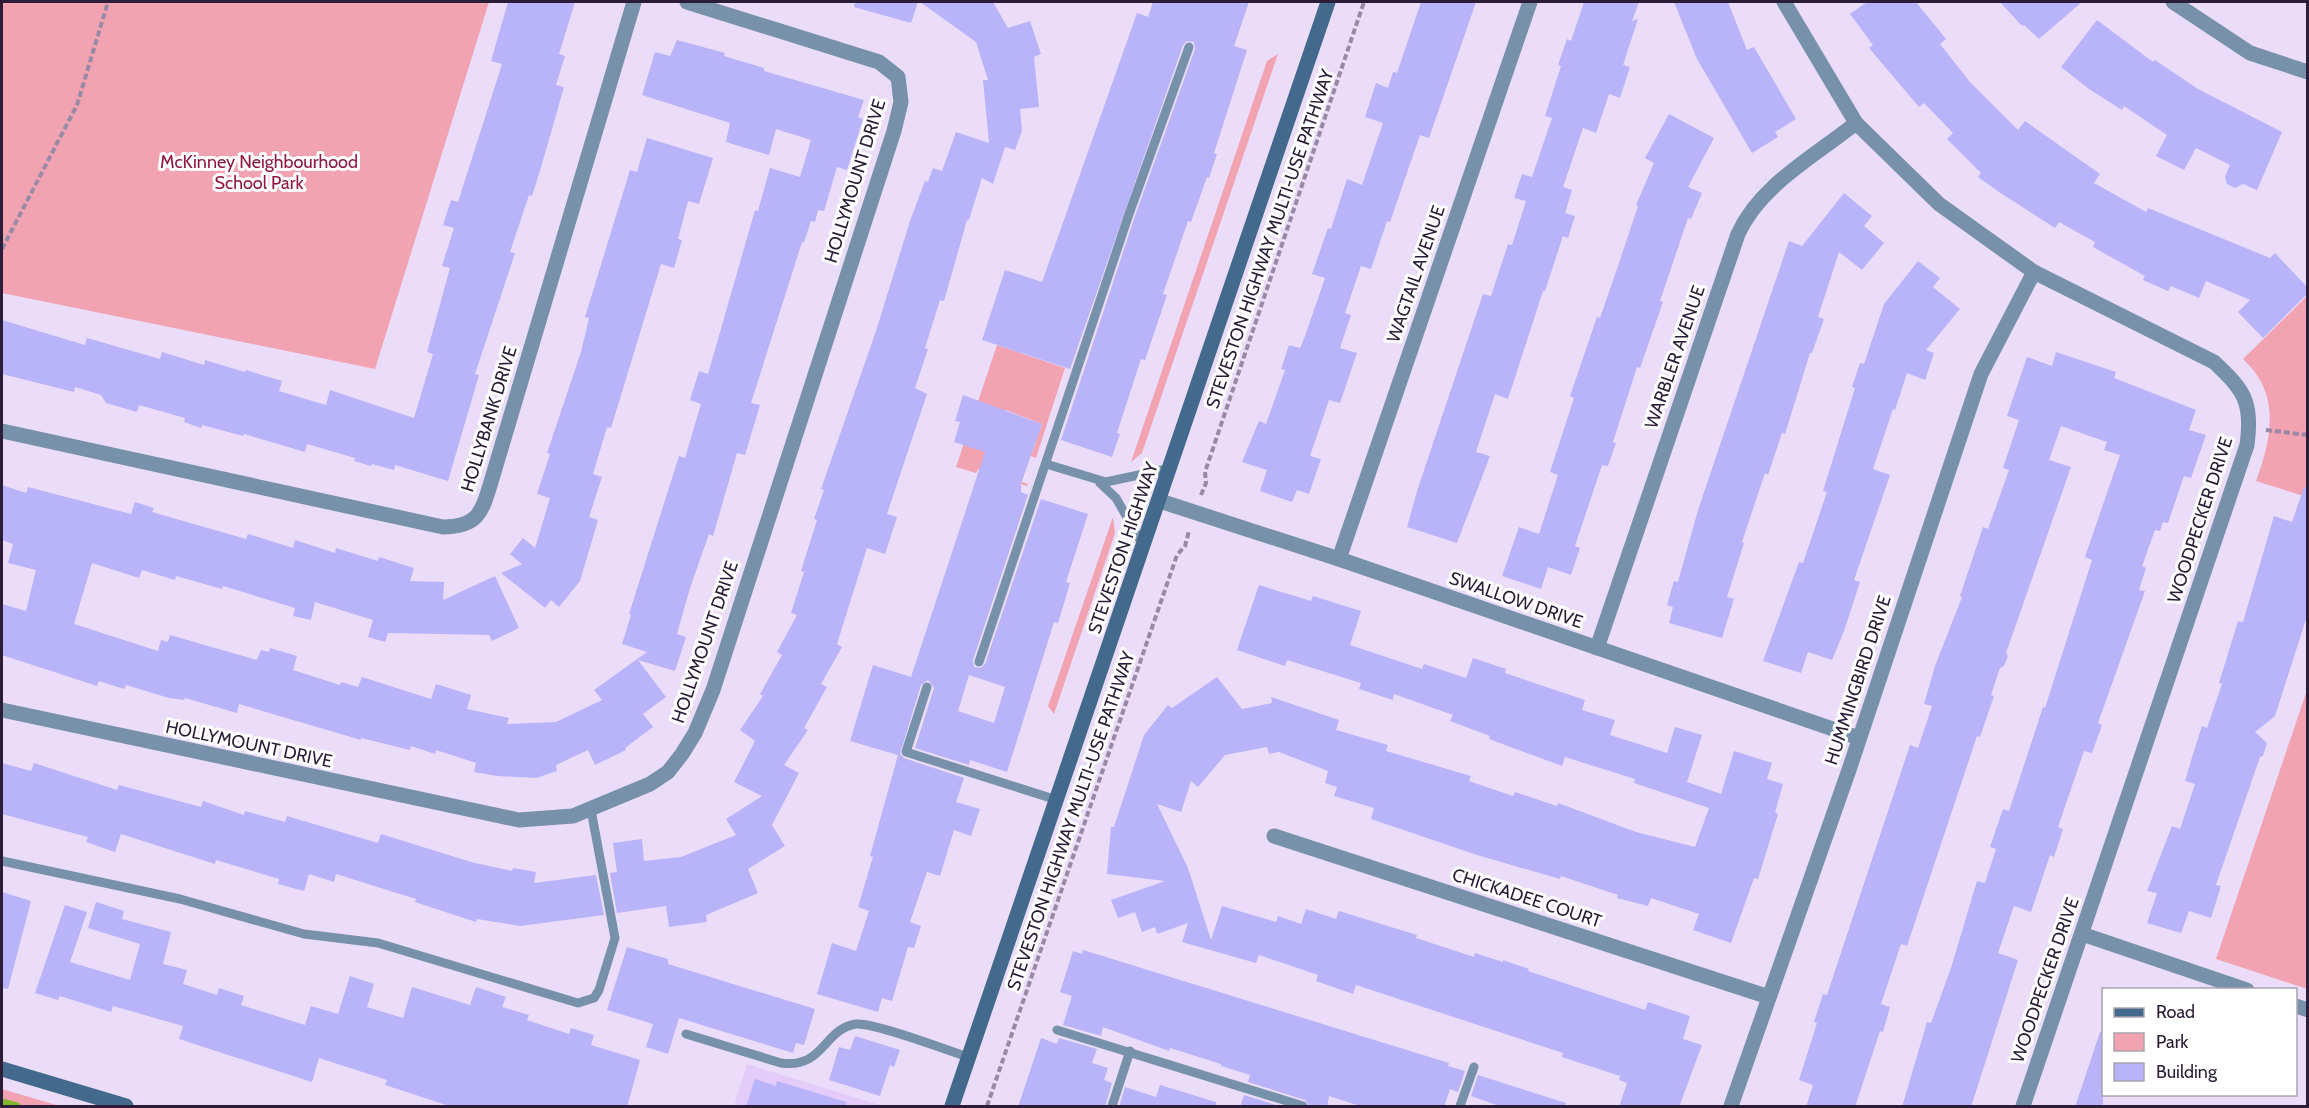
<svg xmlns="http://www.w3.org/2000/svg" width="2309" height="1108" viewBox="0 0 2309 1108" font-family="Cabin,sans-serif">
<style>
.built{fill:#e3cbfa}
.green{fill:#f1a3b1}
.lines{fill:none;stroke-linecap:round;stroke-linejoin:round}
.stream{stroke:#83b430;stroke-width:7}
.building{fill:#b9b3f9;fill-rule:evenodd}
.path{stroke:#988aa6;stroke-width:4;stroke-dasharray:6 3;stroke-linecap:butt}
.lane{stroke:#7791aa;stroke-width:9}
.street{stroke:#7791aa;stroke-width:15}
.secondary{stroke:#43698d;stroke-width:15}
.labels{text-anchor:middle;stroke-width:6;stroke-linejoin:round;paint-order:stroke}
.park-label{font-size:18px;fill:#921840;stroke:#fff}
.street-label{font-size:18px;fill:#2b1c37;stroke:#fff}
</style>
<rect width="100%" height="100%" fill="#ebddfa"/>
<polygon class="built" points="747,1064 883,1106 734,1106"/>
<g class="green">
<polygon points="2,2 489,2 375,369 2,293"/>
<polygon points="1278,54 1142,453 1131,462 1267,61"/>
<path d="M2307,296V497L2256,481C2272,438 2281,394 2243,359Z"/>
<polygon points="997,345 1065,368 1036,458 1016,451 1018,448 1032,453 1042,424 1006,410 999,431 1004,475 1028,484 1027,486 978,469 976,473 956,467"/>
<polygon points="1113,517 1115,533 1054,714 1048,706"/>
<polygon points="2307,690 2308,989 2307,989 2216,959"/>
<polygon points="2,1089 60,1106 2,1106"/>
</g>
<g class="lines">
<polyline class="stream" points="2,1102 17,1106"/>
</g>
<g class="building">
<polygon points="508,2 575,2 559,54 565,56 556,85 564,87 542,164 532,196 529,195 510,252 515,253 475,374 479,375 448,481 395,465 394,470 372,464 371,466 354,461 355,458 307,444 305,452 244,434 243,436 202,425 201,428 184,422 185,418 139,405 137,412 106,403 101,395 75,387 74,392 2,374 2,320 85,345 87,338 160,359 162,352 204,365 205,360 245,372 246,370 282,381 279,391 326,405 330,390 414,418 433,354 427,352 450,268 442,266 454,228 443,225 451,200 458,202 502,64 491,61"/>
<polygon points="855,2 918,2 911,23 854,7"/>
<polygon points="920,2 993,2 1008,28 1030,21 1041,54 1034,57 1039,107 1020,109 1022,131 1015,150 1005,147 993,184 982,178 969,220 967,220 944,301 940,300 925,348 928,349 915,388 927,394 887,514 897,517 885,554 867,548 837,644 842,647 821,684 827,687 804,728 808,730 784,765 799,773 772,825 785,846 748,869 758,893 706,915 707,922 669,927 666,906 617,913 610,873 617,872 613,843 642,839 644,861 681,857 736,835 726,819 762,796 734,782 755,741 740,730 763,696 760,694 782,655 777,652 797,615 791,613 804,572 801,571 817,520 814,519 824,490 821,489 876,331 910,221 925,181 928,182 933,168 942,171 956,132 989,143 983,80 988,80 976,42"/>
<polygon points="1153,2 1249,2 1234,46 1247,50 1214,153 1217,154 1209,178 1207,177 1191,222 1188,221 1163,294 1167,295 1145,360 1141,359 1117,433 1120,434 1112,457 1061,440 1135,216 1195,49 1194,42 1187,41 1183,45 1070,369 982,340 1005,270 1042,282 1137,13 1148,17"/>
<polygon points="1421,2 1476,2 1429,138 1420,135 1390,222 1387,221 1371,269 1361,266 1345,313 1351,315 1340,348 1357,353 1340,403 1329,400 1310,456 1321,459 1309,494 1297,490 1292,502 1260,491 1267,470 1242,462 1259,421 1266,424 1285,370 1281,369 1289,345 1300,348 1305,336 1325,278 1312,274 1328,228 1331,229 1347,179 1362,185 1383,123 1365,117 1376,83 1388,88 1393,72 1397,73"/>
<polygon points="1584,2 1639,2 1632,21 1638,19 1623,65 1630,67 1620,98 1609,94 1596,133 1583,128 1563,187 1572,190 1565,213 1575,216 1568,238 1563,236 1545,291 1543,291 1508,399 1495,394 1476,452 1490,456 1457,543 1407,527 1418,488 1483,294 1491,296 1508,244 1512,245 1526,201 1514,198 1522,174 1532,177 1552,118 1545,116 1561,66 1558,65 1567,39 1571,41"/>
<polygon points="1674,2 1728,2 1747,50 1754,47 1796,119 1775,132 1778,137 1752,153 1697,59"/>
<polygon points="1867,2 1916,2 1946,39 1940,44 1970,82 2018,130 2025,121 2100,174 2094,183 2146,212 2148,208 2270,258 2275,253 2307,287 2307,294 2263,338 2238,312 2250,300 2206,281 2199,298 2171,286 2168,291 2143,280 2145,276 2093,247 2095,242 2059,222 2055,228 1999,192 1978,177 1981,173 1947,139 1953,133 1924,103 1919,107 1869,48 1873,45 1850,14"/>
<polygon points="2000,2 2082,2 2039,39 2024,25 2022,26"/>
<polygon points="2097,20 2153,62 2155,60 2198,89 2282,132 2257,190 2243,184 2235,188 2227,184 2225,177 2230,165 2196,148 2184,170 2156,156 2167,135 2124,106 2122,110 2089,89 2061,67"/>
<polygon points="677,40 725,53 724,56 764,68 764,71 864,100 858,117 863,119 847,170 837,167 824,211 818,210 815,222 811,221 804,242 802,242 751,403 760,405 745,455 737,453 713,536 709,534 690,588 677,634 686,637 675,671 638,660 666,697 643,714 653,727 625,748 626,750 595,765 588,750 556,765 557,771 536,778 497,776 474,772 476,763 436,750 435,754 411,746 410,750 361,738 361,740 239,704 237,713 185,698 184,700 169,698 126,685 124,689 99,681 97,686 2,655 2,604 26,611 36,570 8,563 13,544 2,540 2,485 26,493 28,487 131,514 135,502 154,508 152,512 246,539 248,534 293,548 295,540 335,553 336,548 378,561 379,557 414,568 410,581 444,582 443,600 495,576 519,628 492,641 489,635 388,633 385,642 368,637 373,620 315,602 311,620 293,616 295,608 223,586 222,589 176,576 175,580 142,570 139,578 92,563 74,624 158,651 161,640 168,642 170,635 257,660 261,650 269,652 270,648 297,656 293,670 340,685 341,682 358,687 362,677 431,699 436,684 471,695 467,709 509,718 507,724 556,722 602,700 594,690 647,652 622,644 631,615 629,614 679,456 685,458 701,404 690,400 699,371 708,374 755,210 758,211 770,168 800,177 811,140 776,129 769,155 726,142 730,123 642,95 655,52 670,56"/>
<polygon points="1669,114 1714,138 1688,187 1702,193 1691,219 1688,218 1660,301 1663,302 1640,368 1637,367 1613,442 1616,443 1608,466 1602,465 1575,546 1580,548 1571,575 1548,567 1541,589 1502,576 1519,527 1539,534 1558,475 1550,472 1574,398 1570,396 1597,317 1600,318 1618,266 1638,206 1636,205 1654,163 1645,158"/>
<polygon points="647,138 713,158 699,204 688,201 678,239 682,240 674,268 661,264 611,428 607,427 593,474 602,477 589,517 598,520 580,581 559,607 551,600 545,608 501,573 522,564 510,554 523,538 535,548 550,498 537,494 550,454 547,453 581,352 589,318 585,317 630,170 637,172"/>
<polygon points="1844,193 1872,216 1864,226 1884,243 1862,270 1839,252 1818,317 1824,319 1812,353 1810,353 1785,434 1782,433 1768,475 1765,473 1742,542 1744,543 1727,597 1734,599 1722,638 1669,623 1673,607 1667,605 1674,581 1678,582 1698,510 1789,241 1802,246"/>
<polygon points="1918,261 1940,278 1933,287 1960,309 1926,350 1934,353 1925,380 1907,373 1895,410 1893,409 1873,469 1890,475 1854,580 1860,582 1844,631 1832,660 1808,652 1801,673 1763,661 1799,562 1803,563 1827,492 1823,491 1855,388 1852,387 1860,363 1864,364 1884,304"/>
<polygon points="2056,352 2116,372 2114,378 2196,410 2189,430 2206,435 2191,478 2184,476 2168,523 2163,522 2160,531 2155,530 2142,566 2146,568 2139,590 2145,591 2098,723 2102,725 2092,753 2084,751 2058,827 2063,829 2054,857 2050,855 2031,912 2014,906 1998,953 2018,960 1971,1107 1902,1107 1927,1022 1931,1023 1951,968 1977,881 1985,883 1996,849 1990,847 2003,809 2009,811 2043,707 2045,708 2092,560 2085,557 2120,455 2104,450 2107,442 2061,426 2049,460 2071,467 2006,653 2008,656 2004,666 2000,668 1991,695 1994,696 1980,737 1977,736 1907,946 1901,944 1881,1004 1890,1007 1883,1032 1880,1031 1855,1107 1806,1107 1813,1085 1799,1080 1817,1023 1814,1022 1823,994 1827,995 1910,745 1918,748 1932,706 1924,704 1935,666 1962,597 1960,596 1983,527 1988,529 2009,470 2003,468 2019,420 2007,416 2027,357 2052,366"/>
<path d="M963,395L1042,424L1021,484V492L1028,495L973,660L974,667L981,668L985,664L1041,499L1088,514L1066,582L1070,583L1058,623L1054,622L1007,772L970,760L969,765L915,748L934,688L928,680L921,685L900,754L904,758L964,778L956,802L980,809L971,836L954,830L940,876L927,872L910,922L921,926L914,948L908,947L892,1001L882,998L878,1012L817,994L832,943L856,951L869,911L858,907L873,857L870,856L898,755L850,741L873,665L911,677L985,452L954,442L960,422L955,421ZM969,675L1005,687L994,723L958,711Z"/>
<polygon points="2304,487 2307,488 2307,616 2275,716 2255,732 2267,743 2263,756 2260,757 2216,885 2221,886 2211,918 2189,911 2181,933 2147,923 2157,893 2147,891 2172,826 2180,829 2195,784 2185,781 2193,754 2202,726 2207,728 2222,684 2219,683 2238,621 2243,622 2274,516 2292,522"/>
<polygon points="1259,585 1311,601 1313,596 1361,611 1350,645 1422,669 1424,664 1466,678 1473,658 1506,669 1505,673 1585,700 1582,710 1615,720 1610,735 1667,753 1675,727 1702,735 1687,782 1721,794 1734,751 1772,763 1767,779 1783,784 1775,812 1778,814 1758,879 1754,878 1731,943 1693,930 1699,914 1651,898 1648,906 1617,898 1618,895 1561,876 1560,879 1477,855 1371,819 1374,808 1334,796 1337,787 1325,783 1328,771 1279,752 1269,754 1267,747 1225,755 1198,787 1191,781 1181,812 1157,804 1188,868 1211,940 1222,906 1276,922 1278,916 1301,924 1306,909 1336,919 1339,911 1417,935 1416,938 1474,957 1475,953 1503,962 1503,960 1529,969 1528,971 1645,1010 1648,1002 1690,1016 1683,1039 1702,1045 1679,1107 1619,1107 1627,1083 1619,1080 1620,1076 1562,1057 1563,1053 1356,985 1353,994 1316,981 1318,975 1259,955 1256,963 1182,942 1188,923 1157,934 1155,927 1142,932 1135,912 1118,918 1111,900 1165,881 1107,874 1111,827 1114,827 1144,735 1168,705 1172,708 1217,677 1242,709 1272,703 1271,697 1339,720 1336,730 1388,745 1386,751 1471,776 1469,781 1513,796 1515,792 1557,806 1558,803 1636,832 1695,847 1709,808 1634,783 1635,779 1565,757 1562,766 1489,739 1490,736 1450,721 1453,715 1394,694 1393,700 1359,689 1361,683 1287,660 1285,666 1237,650"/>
<polygon points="2,763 31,771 34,763 117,790 119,785 201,807 203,801 244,815 245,811 285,822 287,816 378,843 381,834 471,862 512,871 513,868 536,872 534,883 596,875 604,915 520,926 477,919 476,922 415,902 416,899 336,874 334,882 309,874 304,891 278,884 279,879 216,860 215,864 121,834 115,852 86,842 88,837 2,814"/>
<polygon points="2,892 31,901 8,989 2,988"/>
<polygon points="96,902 124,911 122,919 171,932 163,964 187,970 183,984 217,995 219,988 244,996 241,1005 305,1025 311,1006 338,1014 350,976 374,984 367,1007 403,1018 412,987 470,1005 476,987 506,997 502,1007 529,1015 527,1020 569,1034 571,1028 594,1035 591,1045 640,1060 627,1107 452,1107 385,1085 387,1080 319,1058 312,1082 179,1039 183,1026 113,1006 111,1012 60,996 58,1000 35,993 65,905 87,912 70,962 130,980 140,944 88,928"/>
<polygon points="627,947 668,959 668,964 815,1009 804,1045 796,1043 793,1053 679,1018 668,1054 646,1047 653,1024 607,1010"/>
<polygon points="1083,950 1449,1063 1448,1066 1465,1071 1458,1092 1450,1089 1444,1107 1363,1107 1329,1096 1327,1107 1310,1107 1305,1100 1248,1082 1250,1075 1221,1066 1221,1064 1170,1048 1169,1051 1103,1027 1101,1036 1063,1025 1072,996 1060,992 1073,951 1082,954"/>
<polygon points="2100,1032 2103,1032 2103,1107 2075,1107"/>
<polygon points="855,1036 900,1050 894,1067 890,1065 880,1096 829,1080 839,1047 850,1050"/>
<polygon points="1041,1038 1057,1044 1059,1038 1097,1049 1092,1063 1108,1068 1104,1080 1112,1083 1105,1107 1018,1107"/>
<polygon points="1478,1075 1566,1103 1565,1107 1502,1107 1471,1096"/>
<polygon points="755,1079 776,1086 777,1081 846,1102 845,1107 746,1107"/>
<polygon points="1160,1085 1216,1102 1216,1107 1119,1107 1125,1087 1156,1097"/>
<polygon points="1244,1095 1282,1107 1240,1107"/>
</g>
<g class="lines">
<g class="path">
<polyline points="2,249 77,105 108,2"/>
<polyline points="2266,430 2308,435"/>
<polyline points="1201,495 1206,483 1205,472 1364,2"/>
<polyline points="987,1106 1177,555 1185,546 1189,531"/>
</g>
<g class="lane">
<polyline points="1046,464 1106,482 1171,468"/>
<polyline points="1100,483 1116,498 1144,547"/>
<polyline points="979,662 1129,214 1189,47"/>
<polyline points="927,687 906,752 1057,800"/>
<polyline points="2,861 180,899 304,934 378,943 578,1003 594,998 599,990 615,938 591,810"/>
<polyline points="1057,1030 1303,1106"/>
<path d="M686,1034L781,1063C824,1069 823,1029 856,1024C873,1022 947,1050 968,1057"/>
<polyline points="1112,1106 1130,1051"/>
<polyline points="1460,1106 1474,1067"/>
</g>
<g class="street">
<path d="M1784,2L1856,123L1939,204L2034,272L2214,362C2244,390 2253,402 2247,445L2023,1106"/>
<polyline points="2173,2 2250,53 2308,72"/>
<path d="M2,431L443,527C478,527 482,512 491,482L634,2"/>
<polyline points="1160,501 1339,559 1859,738"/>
<polyline points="1339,559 1530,2"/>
<path d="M1597,648L1738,234C1760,185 1815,156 1856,123"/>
<polyline points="2,710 519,820 573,816 650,784 668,772 682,754 695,733 713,690 894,131 901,102 898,77 879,62 687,2"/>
<polyline points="1274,836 1769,997"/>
<polyline points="2082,934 2247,990"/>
<polyline points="2296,1006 2308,1010"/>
<polyline points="1731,1106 1850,767 1981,374 2034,272"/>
</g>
<g class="secondary">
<polyline points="2,1069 126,1106"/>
<polyline points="952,1106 1328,2"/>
</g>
</g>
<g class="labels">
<g class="park-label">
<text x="259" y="168">McKinney Neighbourhood<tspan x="259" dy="21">School Park</tspan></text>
</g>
<g class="street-label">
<text transform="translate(855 181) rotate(-73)" y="6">HOLLYMOUNT DRIVE</text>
<text transform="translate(1270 239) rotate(-71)" y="6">STEVESTON HIGHWAY MULTI-USE PATHWAY</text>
<text transform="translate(1416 274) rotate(-71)" y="6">WAGTAIL AVENUE</text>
<text transform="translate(1675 357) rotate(-71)" y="6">WARBLER AVENUE</text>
<text transform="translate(489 419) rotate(-73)" y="6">HOLLYBANK DRIVE</text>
<text transform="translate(2200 520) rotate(-72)" y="6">WOODPECKER DRIVE</text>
<text transform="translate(1123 548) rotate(-71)" y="6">STEVESTON HIGHWAY</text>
<text transform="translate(1516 600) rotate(19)" y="6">SWALLOW DRIVE</text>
<text transform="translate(705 642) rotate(-71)" y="6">HOLLYMOUNT DRIVE</text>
<text transform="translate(1858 680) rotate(-72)" y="6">HUMMINGBIRD DRIVE</text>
<text transform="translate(249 744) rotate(12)" y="6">HOLLYMOUNT DRIVE</text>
<text transform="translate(1071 821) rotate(-71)" y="6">STEVESTON HIGHWAY MULTI-USE PATHWAY</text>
<text transform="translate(1527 898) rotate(18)" y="6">CHICKADEE COURT</text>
<text transform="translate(2045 980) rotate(-71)" y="6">WOODPECKER DRIVE</text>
</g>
</g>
<rect width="2309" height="1108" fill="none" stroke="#2b1c37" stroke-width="6"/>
<rect x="2102" y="988" width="195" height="108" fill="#ffffff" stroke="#aaa4af" stroke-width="1.5"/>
<rect x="2114" y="1008" width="30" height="9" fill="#43698d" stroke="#aaa4af" stroke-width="1.5"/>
<text x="2156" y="1018" font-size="18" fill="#2b1c37">Road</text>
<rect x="2114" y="1033" width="30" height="18" fill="#f1a3b1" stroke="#aaa4af" stroke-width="1.5"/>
<text x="2156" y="1048" font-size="18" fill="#2b1c37">Park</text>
<rect x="2114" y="1063" width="30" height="18" fill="#b9b3f9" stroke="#aaa4af" stroke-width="1.5"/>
<text x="2156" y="1078" font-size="18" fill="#2b1c37">Building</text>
</svg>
